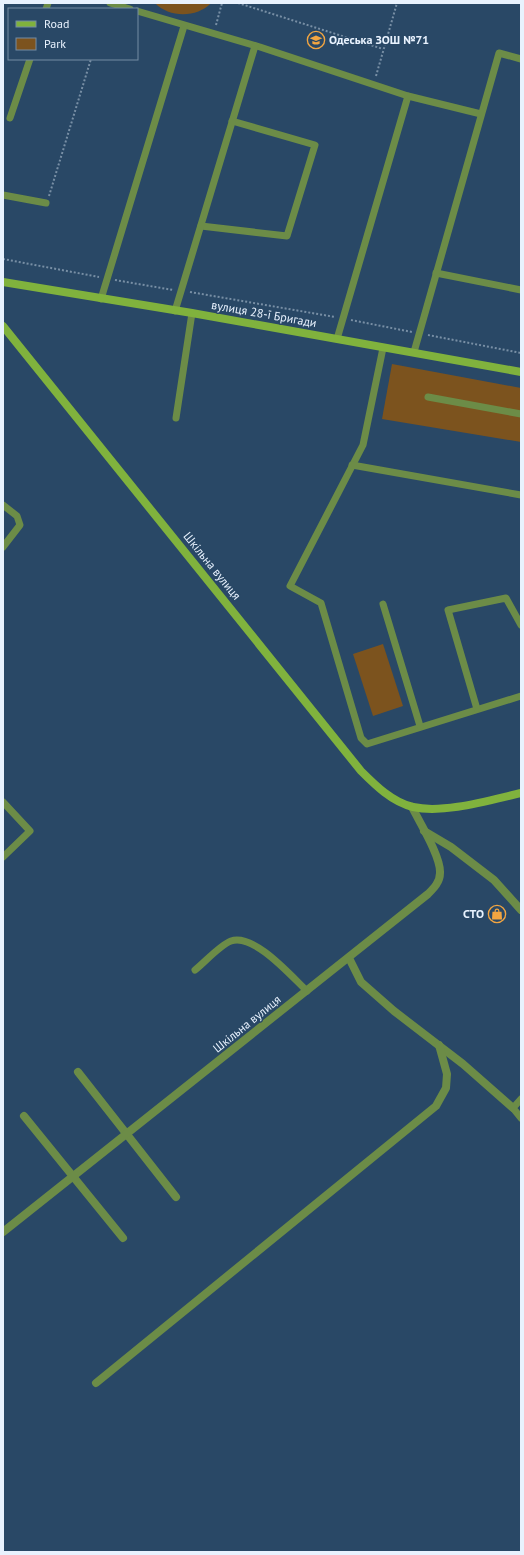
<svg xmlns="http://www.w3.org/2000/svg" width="524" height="1555" viewBox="0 0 524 1555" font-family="'PT Sans',sans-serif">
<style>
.green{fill:#7c531e}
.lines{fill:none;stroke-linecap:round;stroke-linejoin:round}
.path{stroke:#788fa5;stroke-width:2;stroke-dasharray:2 2;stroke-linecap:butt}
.lane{stroke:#6c8c47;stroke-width:7}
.street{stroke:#6c8c47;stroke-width:8}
.secondary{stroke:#80b23d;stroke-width:8}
.labels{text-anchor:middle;stroke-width:3;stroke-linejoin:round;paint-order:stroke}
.poi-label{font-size:12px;font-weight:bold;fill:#e8f2fe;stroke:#294866;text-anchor:start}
.street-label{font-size:12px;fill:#e8f2fe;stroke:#294866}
</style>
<rect width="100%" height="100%" fill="#294866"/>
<g class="green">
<path d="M155,3H211C197,18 169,18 155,3Z"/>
<polygon points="392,364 521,388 521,442 382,419"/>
<polygon points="383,644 403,706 373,716 353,654"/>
</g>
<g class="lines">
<g class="path">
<polyline points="238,3 383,49"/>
<polyline points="216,25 222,3"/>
<polyline points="376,76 397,3"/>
<polyline points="49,196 91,59"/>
<polyline points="3,259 99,277"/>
<polyline points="115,280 173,290"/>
<polyline points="190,292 335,317"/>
<polyline points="351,320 412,332"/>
<polyline points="428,335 521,353"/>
</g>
<g class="lane">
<polyline points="110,3 130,9"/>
<polyline points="46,9 48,3"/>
<polyline points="137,11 260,47 408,96 481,114"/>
<polyline points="10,118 30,59"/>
<polyline points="3,195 46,203"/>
<polyline points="201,226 287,236 315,145 232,121"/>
<polyline points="436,273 521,290"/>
<polyline points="101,299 184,26"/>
<polyline points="175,311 255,46"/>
<polyline points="337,339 408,96"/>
<polyline points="383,348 363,445 290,586 321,603 361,738 367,744 521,696"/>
<polyline points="414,352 499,53 521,59"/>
<polyline points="428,397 521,414"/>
<polyline points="176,418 192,313"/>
<polyline points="352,465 521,495"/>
<polyline points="3,505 17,516 20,525 3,547"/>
<polyline points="383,604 420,726"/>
<polyline points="477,709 448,610 506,598 521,625"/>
<polyline points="3,802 30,831 3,857"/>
<path d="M195,970C204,963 220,945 231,941C254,933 291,976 307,991"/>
<polyline points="521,1099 513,1108 521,1118"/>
</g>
<g class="street">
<polyline points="424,831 451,847 494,880 521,910"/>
<polyline points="349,958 361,982 394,1011 463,1064 513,1108"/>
<polyline points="78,1072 176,1197"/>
<polyline points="24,1116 123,1238"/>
<path d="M3,1232L428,894C434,888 440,882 440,873C441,857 420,823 412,807"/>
<polyline points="96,1383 436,1106 446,1088 447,1074 439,1045"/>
</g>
<g class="secondary">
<polyline points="3,282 192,313 521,372"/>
<path d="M3,326L361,771C375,785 392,802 413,807C444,814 490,800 521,793"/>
</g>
</g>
<defs>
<symbol id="school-ring" viewBox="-11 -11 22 22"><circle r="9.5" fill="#294866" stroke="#f2a541" stroke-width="1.5"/><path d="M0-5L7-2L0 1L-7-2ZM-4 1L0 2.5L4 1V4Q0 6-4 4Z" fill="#f2a541"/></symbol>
<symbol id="shop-ring" viewBox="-11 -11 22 22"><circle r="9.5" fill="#294866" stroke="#f2a541" stroke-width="1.5"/><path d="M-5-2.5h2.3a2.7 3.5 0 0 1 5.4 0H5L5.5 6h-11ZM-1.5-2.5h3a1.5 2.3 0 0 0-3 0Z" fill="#f2a541"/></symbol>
</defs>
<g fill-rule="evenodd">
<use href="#school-ring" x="306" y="30" width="20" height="20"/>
<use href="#shop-ring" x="487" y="904" width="20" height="20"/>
</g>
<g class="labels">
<g class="poi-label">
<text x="329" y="44">Одеська ЗОШ №71</text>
<text x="484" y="918" text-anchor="end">СТО</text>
</g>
<g class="street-label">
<text transform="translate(264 314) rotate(10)" y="4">вулиця 28-ї Бригади</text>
<text transform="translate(212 566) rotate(51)" y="4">Шкільна вулиця</text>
<text transform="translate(247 1024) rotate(-39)" y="4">Шкільна вулиця</text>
</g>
</g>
<rect width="524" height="1555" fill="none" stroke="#e8f2fe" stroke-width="8"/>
<rect x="8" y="8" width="130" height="52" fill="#294866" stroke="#758ca3"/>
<rect x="16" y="21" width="20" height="6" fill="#80b23d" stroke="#758ca3"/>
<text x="44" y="28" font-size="12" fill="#e8f2fe">Road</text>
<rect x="16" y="38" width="20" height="12" fill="#7c531e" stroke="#758ca3"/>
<text x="44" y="48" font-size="12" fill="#e8f2fe">Park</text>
</svg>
